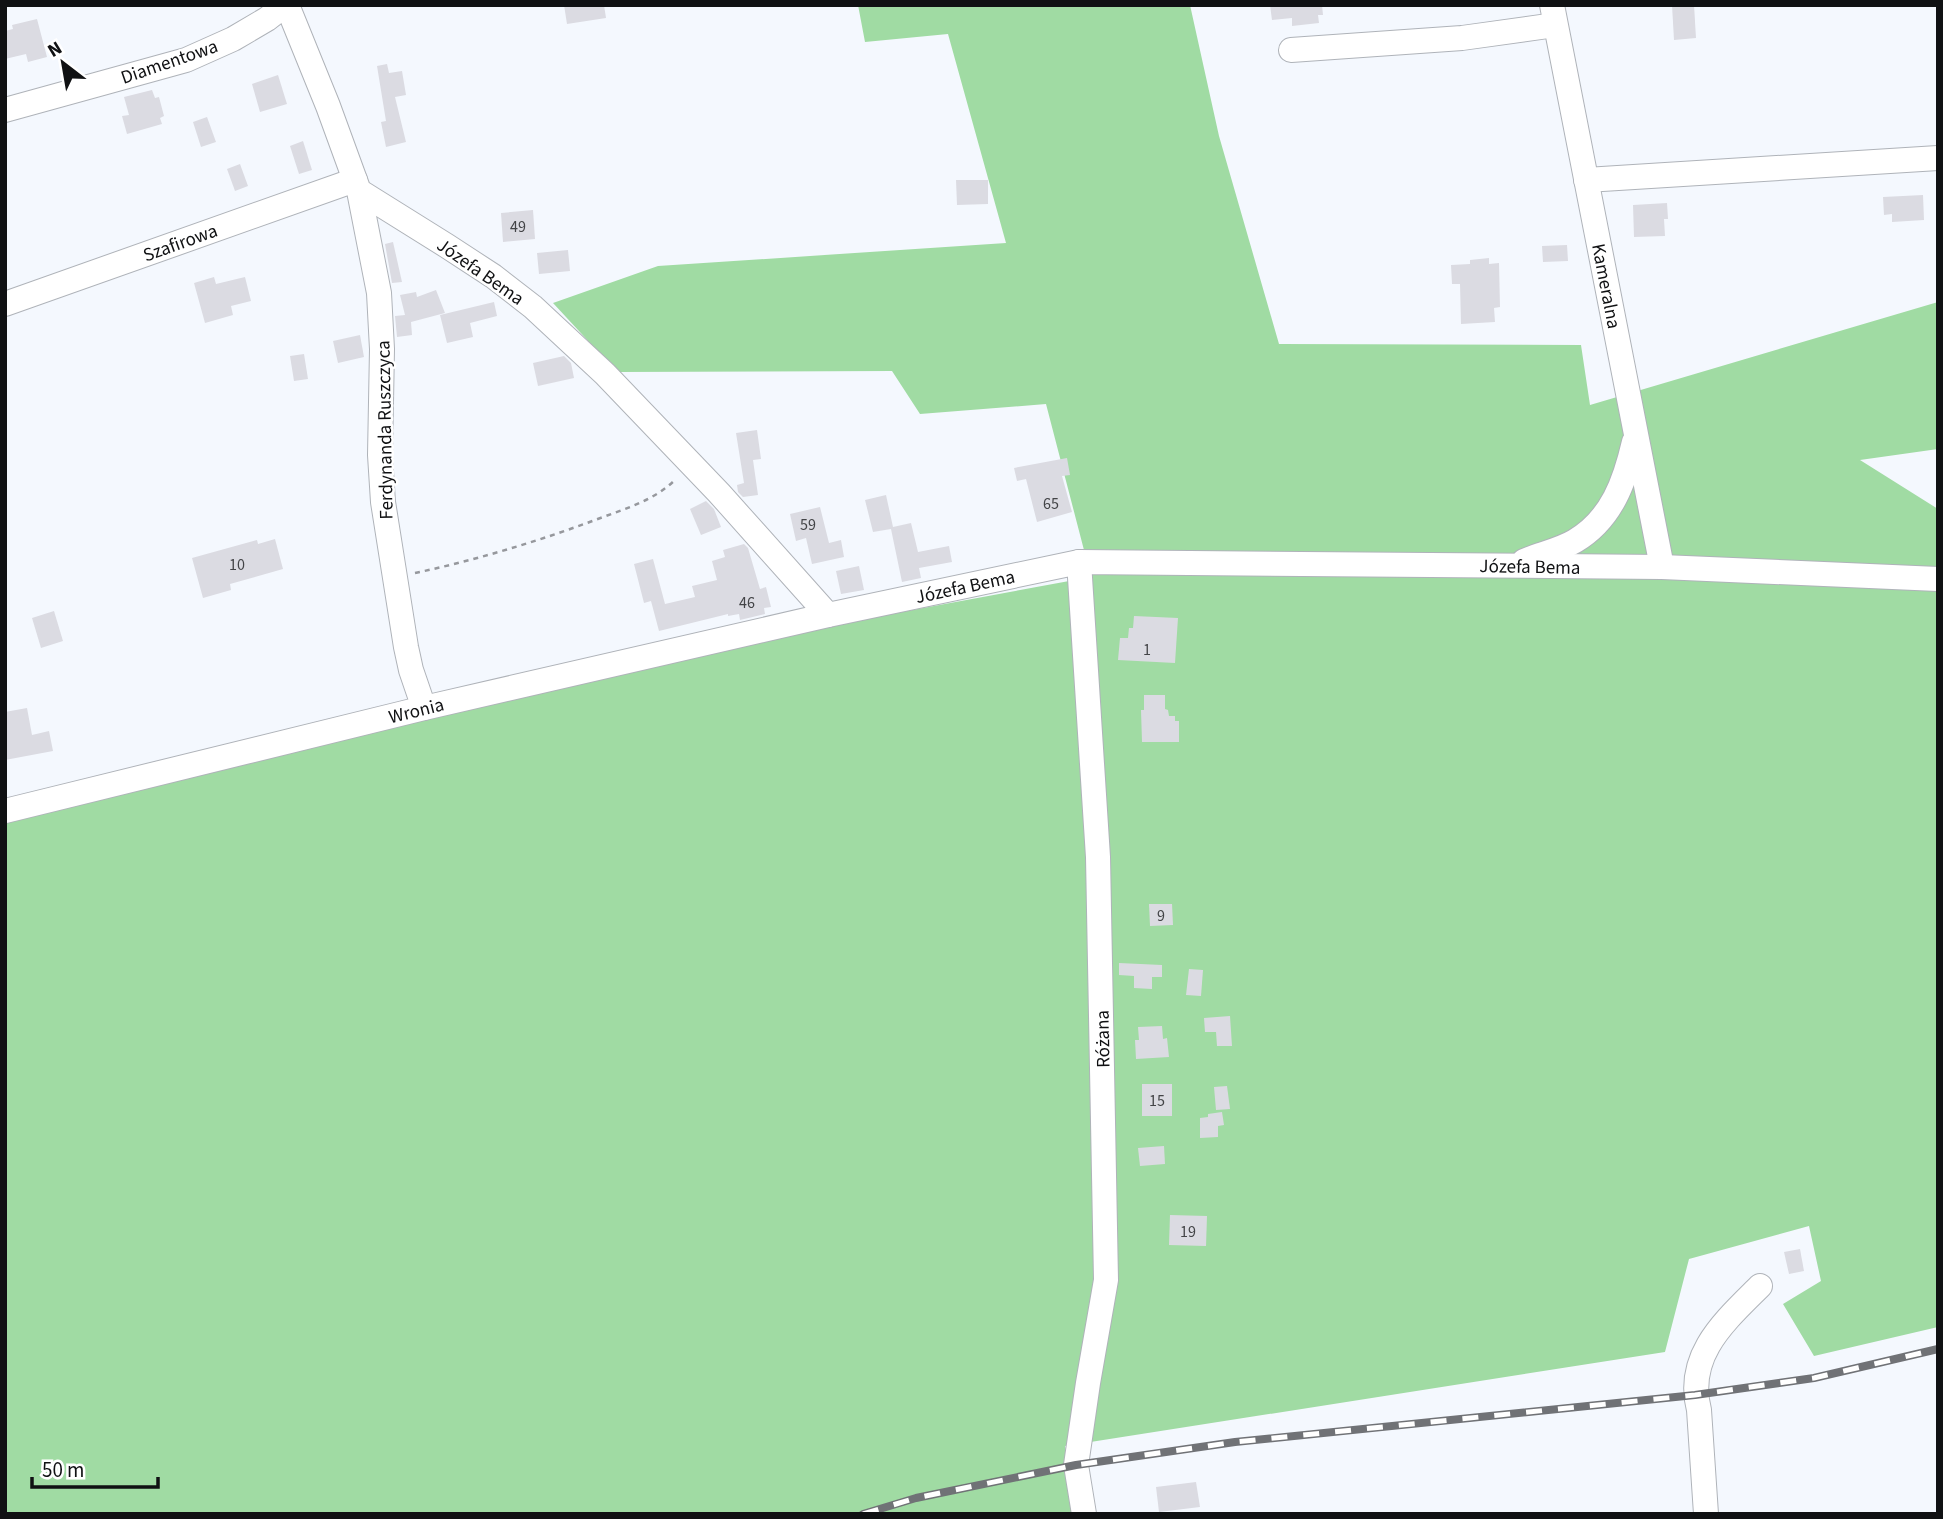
<svg xmlns="http://www.w3.org/2000/svg" width="1943" height="1519" viewBox="0 0 1943 1519" font-family="'Source Sans 3',sans-serif">
<style>
.green{fill:#a0dba3}
.building{fill:#dbdbe2}
.lines{fill:none;stroke-linecap:round;stroke-linejoin:round}
.minor-casing{stroke:#afb3b9;stroke-width:26}
.path{stroke:#96989d;stroke-width:2.5;stroke-dasharray:5 5;stroke-linecap:butt}
.minor{stroke:#fff;stroke-width:24}
.rail-casing{stroke:#707276;stroke-width:8}
.rail{stroke:#fff;stroke-width:5;stroke-dasharray:16;stroke-linecap:butt}
.labels{text-anchor:middle;stroke-width:5;stroke-linejoin:round;paint-order:stroke}
.number-label{font-size:16px;fill:#434447}
.street-label{font-size:19px;fill:#101113;stroke:#fff}
</style>
<rect width="100%" height="100%" fill="#f4f8fe"/>
<polygon class="green" points="858,5 1190,5 1219,136 1279,344 1581,345 1590,405 1938,302 1938,449 1860,460 1938,509 1938,1327 1814,1356 1783,1304 1821,1281 1809,1226 1689,1259 1665,1352 1065,1446 1076,1514 5,1514 5,819 421,720 831,625 1091,577 1046,404 920,414 892,371 617,372 553,303 658,266 1006,243 948,34 865,42"/>
<g class="building">
<polygon points="564,5 604,5 606,18 567,24"/>
<polygon points="1270,5 1322,5 1323,15 1318,15 1319,23 1292,26 1292,18 1272,20"/>
<polygon points="1672,5 1694,5 1696,38 1674,40"/>
<polygon points="37,19 47,57 28,62 26,54 5,59 5,31 13,29 12,25"/>
<polygon points="387,64 389,73 402,71 406,95 395,97 406,142 386,147 381,122 386,121 377,66"/>
<polygon points="278,75 287,104 260,112 252,84"/>
<polygon points="152,90 155,98 159,97 164,116 160,118 162,124 127,134 122,116 129,115 124,97"/>
<polygon points="207,117 216,142 201,147 193,122"/>
<polygon points="303,141 312,170 299,174 290,146"/>
<polygon points="240,164 248,186 235,191 227,169"/>
<polygon points="956,180 988,180 988,204 957,205"/>
<polygon points="1923,195 1924,220 1892,222 1892,214 1884,215 1883,197"/>
<polygon points="1667,203 1668,219 1664,219 1665,236 1634,237 1633,205"/>
<polygon points="533,210 535,239 503,242 501,213"/>
<polygon points="393,242 402,282 392,283 385,244"/>
<polygon points="1567,245 1568,261 1543,262 1542,246"/>
<polygon points="568,250 570,271 539,274 537,253"/>
<polygon points="1489,258 1489,264 1499,263 1500,307 1494,308 1495,322 1461,324 1460,284 1452,284 1451,265 1470,264 1470,260"/>
<polygon points="214,277 216,284 245,277 251,301 231,306 233,315 205,323 194,283"/>
<polygon points="436,290 445,313 411,322 412,335 397,337 395,316 405,315 400,295 416,292 417,297"/>
<polygon points="494,302 497,316 470,323 473,337 447,343 440,315"/>
<polygon points="360,335 364,357 338,363 333,341"/>
<polygon points="304,354 308,379 294,381 290,356"/>
<polygon points="564,356 571,363 574,378 538,386 533,363"/>
<polygon points="757,430 761,459 753,460 758,495 743,497 738,492 737,485 744,483 736,433"/>
<polygon points="1067,458 1070,475 1062,476 1072,512 1037,522 1026,479 1017,481 1014,468"/>
<polygon points="886,495 893,527 911,523 918,552 949,546 952,562 919,568 921,578 902,582 891,529 873,532 865,500"/>
<polygon points="706,501 714,509 721,527 701,535 690,509"/>
<polygon points="820,507 829,543 841,540 844,557 812,564 806,538 796,541 790,514"/>
<polygon points="275,539 283,569 230,584 231,590 203,598 192,558 257,540 258,544"/>
<polygon points="744,544 748,548 760,589 766,587 771,607 764,608 765,614 740,620 739,614 728,616 728,614 659,631 651,601 644,603 634,564 653,559 665,604 695,597 692,586 717,580 712,561 725,557 723,550"/>
<polygon points="859,566 864,590 841,594 836,571"/>
<polygon points="54,611 63,641 41,648 32,618"/>
<polygon points="1134,616 1178,618 1175,663 1118,660 1120,638 1128,638 1129,628 1133,628"/>
<polygon points="1144,695 1165,695 1165,709 1168,710 1169,716 1175,716 1175,721 1179,721 1179,742 1142,742 1141,710 1144,710"/>
<polygon points="27,708 32,735 49,731 53,751 5,760 5,712"/>
<polygon points="1149,904 1172,904 1173,925 1150,926"/>
<polygon points="1119,963 1162,965 1162,977 1152,977 1152,989 1134,988 1134,976 1119,975"/>
<polygon points="1189,969 1203,970 1201,996 1186,995"/>
<polygon points="1230,1016 1232,1046 1217,1046 1216,1032 1205,1032 1204,1018"/>
<polygon points="1162,1026 1163,1039 1167,1038 1169,1057 1136,1059 1135,1040 1139,1040 1138,1027"/>
<rect x="1142" y="1084" width="30" height="32"/>
<polygon points="1227,1086 1230,1109 1216,1110 1214,1087"/>
<polygon points="1222,1112 1224,1125 1218,1126 1218,1137 1200,1138 1200,1118 1208,1117 1208,1114"/>
<polygon points="1164,1146 1165,1164 1140,1166 1138,1148"/>
<polygon points="1170,1215 1207,1216 1206,1246 1169,1245"/>
<polygon points="1800,1249 1804,1271 1789,1274 1784,1252"/>
<polygon points="1196,1482 1200,1507 1159,1512 1156,1487"/>
</g>
<g class="lines">
<defs>
<g id="minor">
<polyline points="287,5 328,106 359,191 447,246 493,276 533,307 605,374 719,493 828,615 1079,562 1662,567 1938,579"/>
<polyline points="1552,5 1662,567"/>
<polyline points="1291,50 1462,38 1555,25"/>
<polyline points="5,110 186,60 233,39 267,19 285,5"/>
<polyline points="1586,180 1938,158"/>
<polyline points="359,191 379,293 382,349 380,455 383,502 406,647 411,670 424,708"/>
<polyline points="5,304 355,180"/>
<path d="M1524,561C1540,554 1560,550 1575,541C1612,519 1625,481 1634,442"/>
<polyline points="1079,562 1098,857 1106,1280 1088,1383 1076,1465 1084,1514"/>
<polyline points="5,811 424,708 828,615"/>
<path d="M1706,1514L1699,1410C1685,1355 1725,1321 1760,1286"/>
</g>
</defs>
<use href="#minor" class="minor-casing"/>
<path class="path" d="M415,573C476,560 536,542 595,520C624,509 654,501 676,479"/>
<use href="#minor" class="minor"/>
<defs>
<polyline id="rail" points="863,1514 916,1498 1076,1465 1235,1442 1695,1395 1814,1378 1938,1349"/>
</defs>
<use href="#rail" class="rail-casing"/>
<use href="#rail" class="rail"/>
</g>
<g class="labels">
<g class="number-label">
<text x="518" y="232">49</text>
<text x="1051" y="509">65</text>
<text x="808" y="530">59</text>
<text x="237" y="570">10</text>
<text x="747" y="608">46</text>
<text x="1147" y="655">1</text>
<text x="1161" y="921">9</text>
<text x="1157" y="1106">15</text>
<text x="1188" y="1237">19</text>
</g>
<g class="street-label">
<text transform="translate(169 61) rotate(-19)" y="7">Diamentowa</text>
<text transform="translate(180 242) rotate(-20)" y="7">Szafirowa</text>
<text transform="translate(481 271) rotate(35)" y="7">Józefa Bema</text>
<text transform="translate(1607 286) rotate(79)" y="7">Kameralna</text>
<text transform="translate(384 430) rotate(-91)" y="7">Ferdynanda Ruszczyca</text>
<text transform="translate(1530 566) rotate(1)" y="7">Józefa Bema</text>
<text transform="translate(965 586) rotate(-12)" y="7">Józefa Bema</text>
<text transform="translate(416 710) rotate(-14)" y="7">Wronia</text>
<text transform="translate(1102 1039) rotate(-91)" y="7">Różana</text>
</g>
</g>
<rect width="1943" height="1519" fill="none" stroke="#101113" stroke-width="14"/>
<g transform="translate(63 63) rotate(329)" stroke="#ffffff" stroke-width="5" paint-order="stroke">
<path d="M0-5L12 26L0 18L-12 26Z" fill="#101113"/>
<text y="-10" font-size="19" font-weight="bold" text-anchor="middle" fill="#101113">N</text>
</g>
<path d="M32 1477v10h126v-10" fill="none" stroke="#101113" stroke-width="3.5"/>
<text x="42" y="1477" font-size="21" fill="#101113" stroke="#ffffff" stroke-width="5" paint-order="stroke">50 m</text>
</svg>
